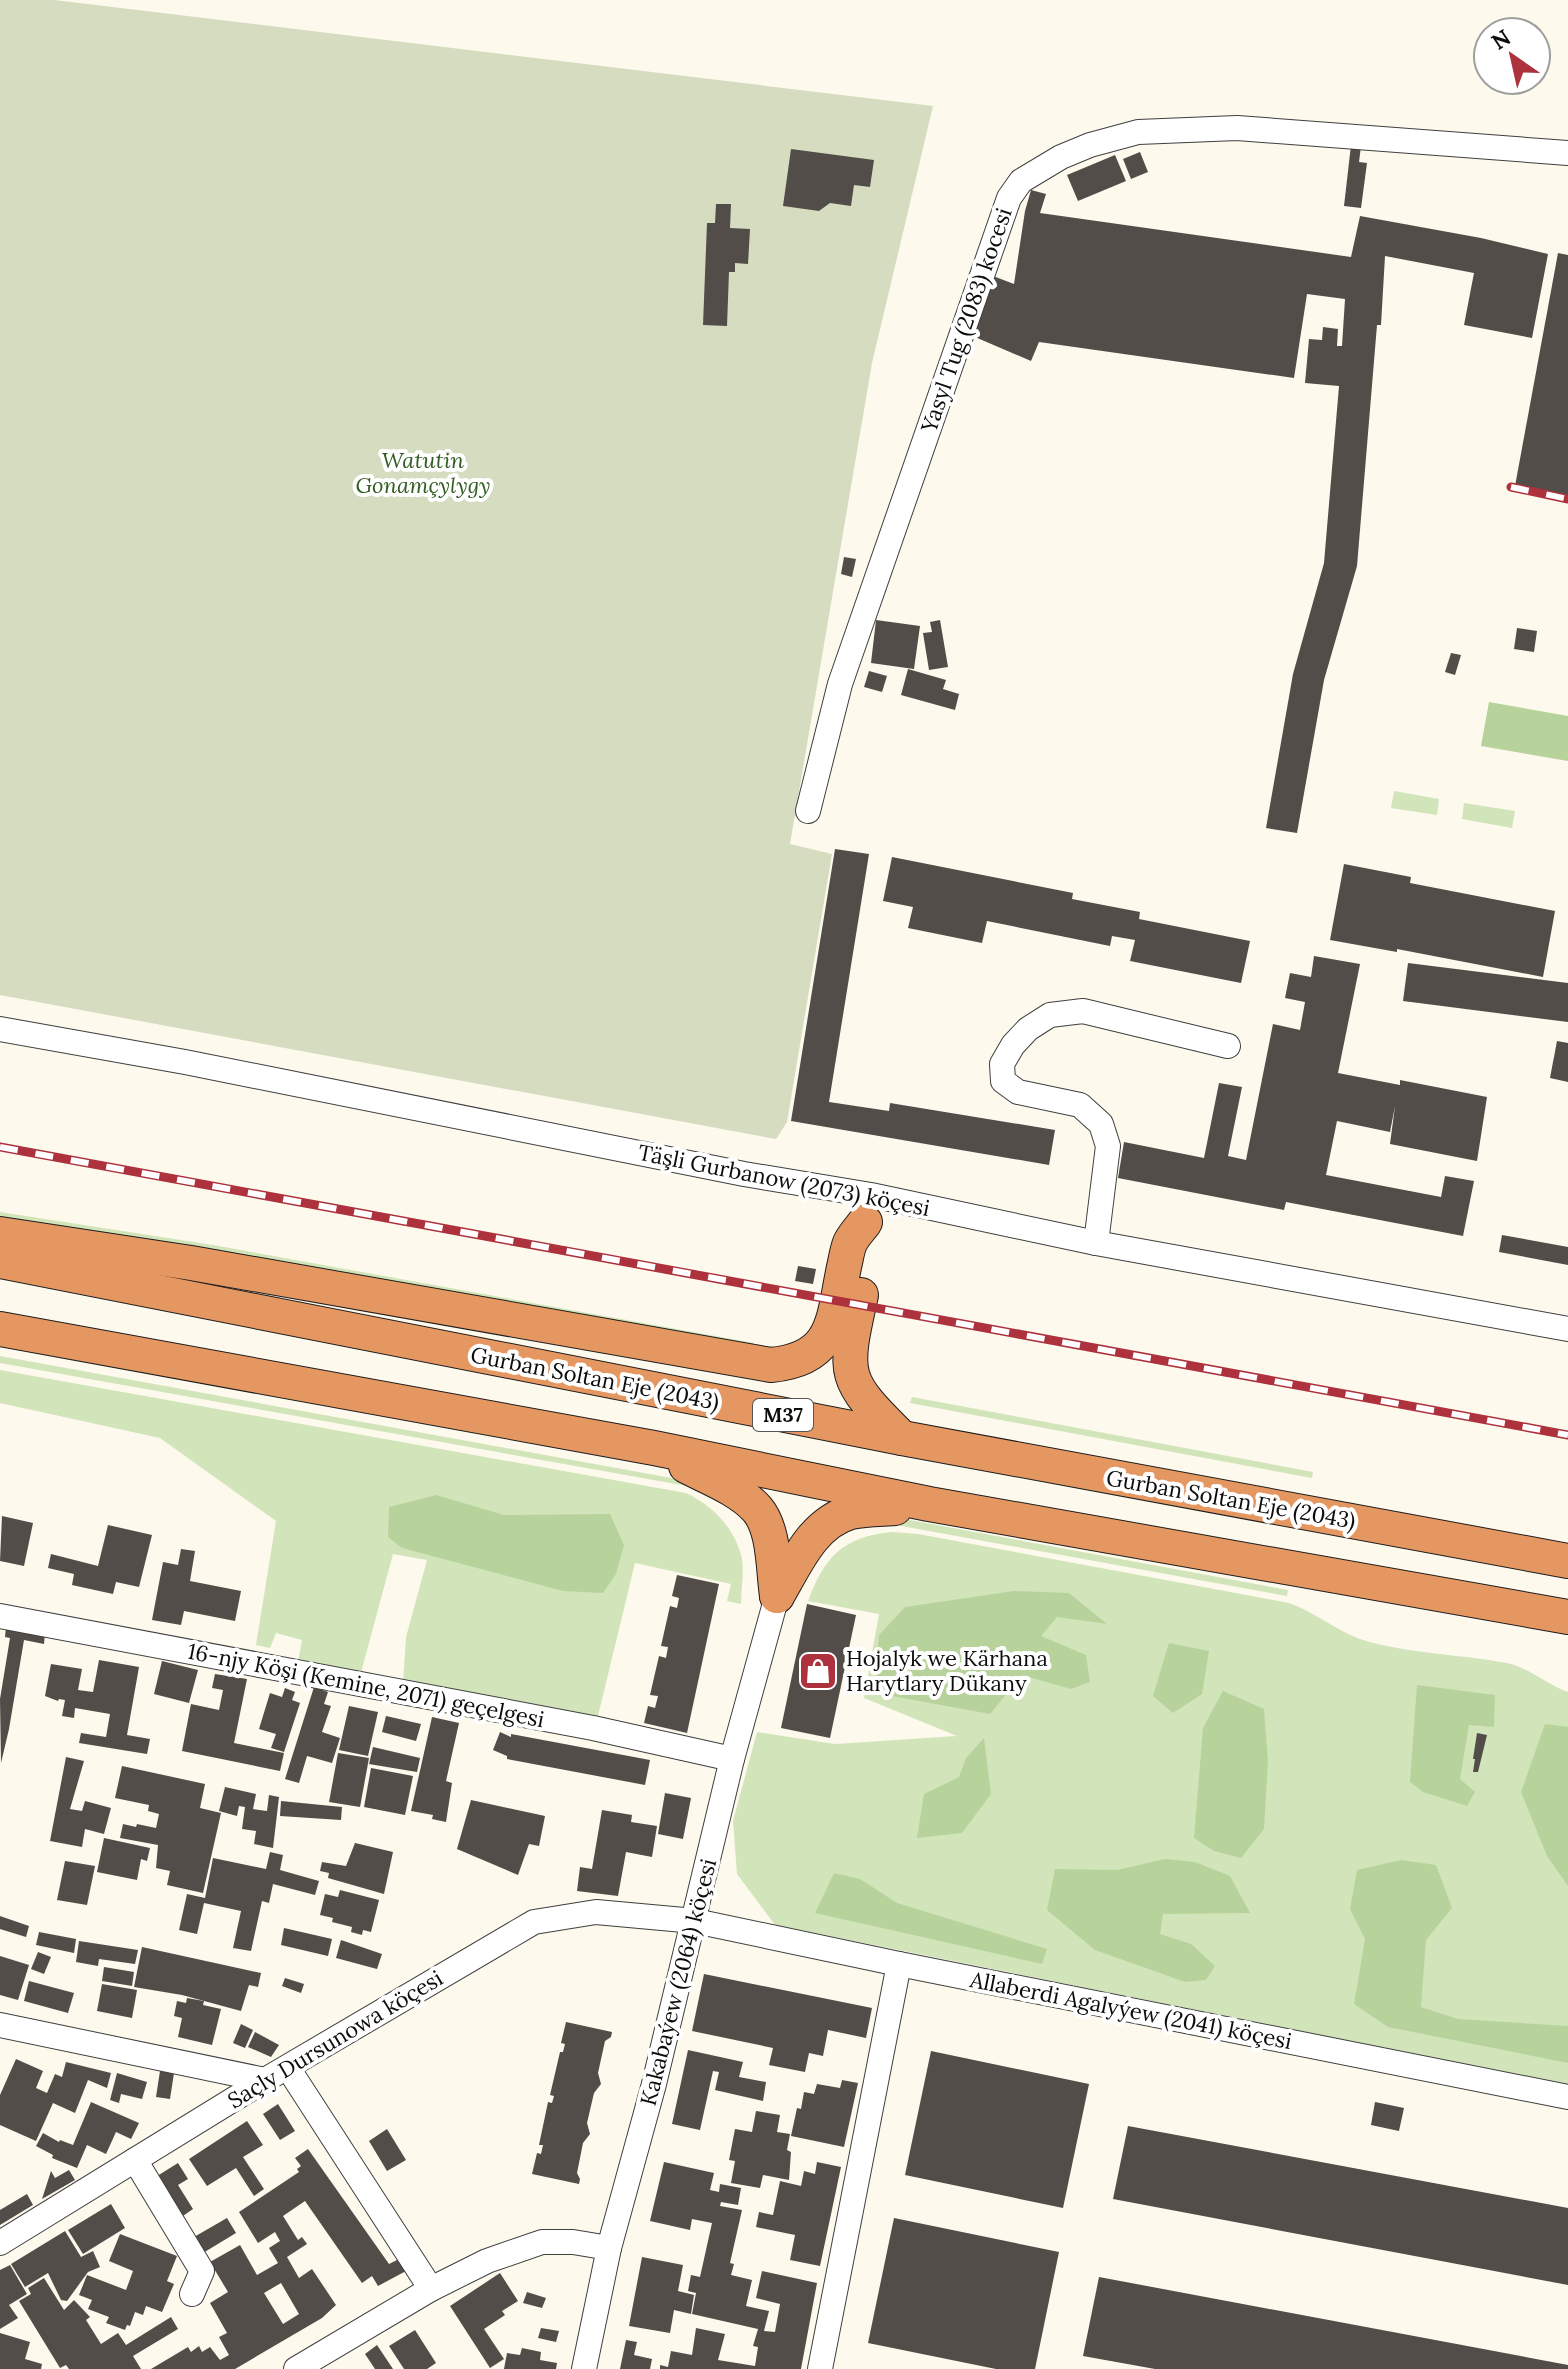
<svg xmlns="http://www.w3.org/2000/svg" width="1568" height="2369" viewBox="0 0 1568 2369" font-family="Lora,serif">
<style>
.green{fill:#d2e4ba}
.forest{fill:#b7d39b}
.cemetery{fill:#d5dcc0}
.building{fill:#534d49;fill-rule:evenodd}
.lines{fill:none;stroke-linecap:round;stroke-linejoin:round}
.minor-casing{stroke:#3f3f3f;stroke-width:26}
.highway-casing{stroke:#1d1d1d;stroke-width:36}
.minor{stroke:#fff;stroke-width:24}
.highway{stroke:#e59762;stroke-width:34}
.rail-casing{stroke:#ad323e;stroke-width:9}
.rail{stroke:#fff;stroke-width:6;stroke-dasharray:18;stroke-linecap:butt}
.labels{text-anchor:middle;stroke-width:8;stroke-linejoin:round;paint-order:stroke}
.shield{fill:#fff;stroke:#555;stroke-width:2}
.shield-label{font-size:20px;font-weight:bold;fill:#0c0c0c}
.street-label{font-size:22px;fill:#0c0c0c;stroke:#fff}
.park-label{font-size:22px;font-style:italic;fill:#325c23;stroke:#fff}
.poi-label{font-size:22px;fill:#0c0c0c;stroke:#fff;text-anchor:start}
</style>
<rect width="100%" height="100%" fill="#fdf9ec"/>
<g class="green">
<polygon points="1394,791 1439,799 1437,815 1391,808"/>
<polygon points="1464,803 1515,811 1512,828 1462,819"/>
<polygon points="0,1212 213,1245 754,1343 753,1348 0,1219"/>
<polygon points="0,1356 688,1481 687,1486 0,1363"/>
<path d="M0,1370L686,1493C713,1506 735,1528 742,1559C744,1573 741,1590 741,1604L727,1601L731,1584L635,1563L597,1720L403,1683L406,1637L427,1560L393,1554L360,1676L298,1662L302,1640L276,1633L270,1648L256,1645L276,1521L160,1438L0,1403Z"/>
<polygon points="912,1397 1313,1472 1312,1478 910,1403"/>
<polygon points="904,1519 1288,1590 1287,1596 896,1525"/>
<path d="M892,1532L918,1534L1289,1603C1315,1612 1335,1630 1360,1639C1407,1654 1459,1654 1507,1663C1530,1668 1546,1684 1568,1692V2085L775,1925L737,1874L733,1821L757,1732L835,1744L957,1736L864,1698L879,1614L808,1601C825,1556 843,1537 892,1532Z"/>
</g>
<g class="forest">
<polygon points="1489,702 1568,716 1568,761 1481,746"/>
<polygon points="436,1495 504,1515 610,1514 624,1545 616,1574 603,1593 563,1591 402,1548 388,1537 389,1507"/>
<polygon points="1014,1591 1069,1593 1107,1624 1057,1617 1041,1636 1086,1655 1090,1682 1071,1689 1022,1675 990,1714 881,1694 874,1684 879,1635 905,1607"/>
<polygon points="1169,1643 1209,1651 1202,1694 1173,1713 1153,1696"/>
<polygon points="1417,1685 1495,1695 1494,1727 1469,1725 1460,1779 1475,1792 1467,1806 1423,1792 1410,1782"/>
<polygon points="1223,1691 1264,1709 1268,1761 1264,1829 1241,1858 1214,1851 1194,1838 1203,1728"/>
<polygon points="1545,1724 1568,1727 1568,1886 1547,1856 1521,1792"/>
<polygon points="984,1738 991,1794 962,1833 917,1838 924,1794 959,1777 966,1758"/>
<polygon points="1165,1859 1195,1862 1230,1876 1250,1913 1163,1914 1160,1934 1191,1944 1215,1966 1206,1980 1185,1982 1095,1950 1047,1910 1055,1869 1117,1870"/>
<polygon points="1401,1860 1436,1865 1452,1908 1426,1940 1421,2007 1458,2019 1568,2026 1568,2063 1388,2027 1354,2004 1365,1939 1350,1909 1357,1870"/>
<polygon points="834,1873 860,1879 897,1903 1047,1949 1042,1964 815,1913"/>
</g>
<polygon class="cemetery" points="0,0 54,0 933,106 872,363 790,844 832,854 787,1122 776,1139 0,995"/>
<g class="building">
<polygon points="1351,145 1361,146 1359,162 1367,163 1361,208 1344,206"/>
<polygon points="791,149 874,160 870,187 854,185 851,206 830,203 819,211 783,206"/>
<polygon points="1140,152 1148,172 1131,179 1123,159"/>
<polygon points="1115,155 1126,181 1078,201 1067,175"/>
<polygon points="1031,190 1046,194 1040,213 1351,257 1360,216 1481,238 1548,254 1532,338 1464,325 1474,273 1385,256 1381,325 1377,325 1357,566 1324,680 1297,833 1266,828 1293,674 1324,563 1339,386 1305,383 1309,339 1322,340 1323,327 1338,329 1337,346 1342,346 1345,299 1307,294 1294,378 1039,342 1031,361 968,334 993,276 1014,284 1025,211"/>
<polygon points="716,204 731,204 730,228 750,229 748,264 735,263 735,272 729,272 727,326 703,325 707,223 715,223"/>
<polygon points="1558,253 1568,255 1568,496 1515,486"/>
<polygon points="844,557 856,559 852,577 841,574"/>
<polygon points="876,620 920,626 914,669 871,663"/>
<polygon points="940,620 948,667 929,670 923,633 932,632 930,622"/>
<polygon points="1517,628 1537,631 1534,652 1514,649"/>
<polygon points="1451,653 1461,655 1455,675 1445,672"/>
<polygon points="908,669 946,680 943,689 959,694 955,710 901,695"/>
<polygon points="869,671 887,676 882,692 864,687"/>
<polygon points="835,849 869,854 829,1102 889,1111 890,1103 1055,1130 1049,1165 791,1121"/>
<polygon points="892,857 1073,893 1072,899 1140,912 1139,919 1250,941 1241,983 1130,961 1135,940 1112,936 1110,946 987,921 982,943 908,928 913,907 883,901"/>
<polygon points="1344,864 1411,877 1410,883 1555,911 1543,977 1397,949 1397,952 1330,940"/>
<polygon points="1314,956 1360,964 1338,1073 1400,1085 1400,1080 1487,1097 1477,1161 1390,1144 1395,1106 1390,1132 1337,1121 1326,1175 1441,1197 1445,1176 1474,1181 1463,1236 1286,1202 1284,1210 1118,1178 1124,1142 1204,1158 1219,1083 1242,1087 1228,1156 1246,1160 1273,1024 1300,1030 1305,1002 1285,998 1290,973 1311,977"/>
<polygon points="1408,963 1568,983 1568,1022 1403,1001"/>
<polygon points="1557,1041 1568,1043 1568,1082 1550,1078"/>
<polygon points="1502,1235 1568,1247 1568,1265 1499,1252"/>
<polygon points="798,1266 816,1269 813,1284 795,1281"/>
<polygon points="2,1516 33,1523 24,1566 0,1561"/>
<polygon points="108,1525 152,1535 139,1587 116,1582 113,1594 72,1585 74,1574 48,1568 51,1554 98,1566"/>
<polygon points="181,1549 195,1551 190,1581 241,1591 235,1621 184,1611 181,1625 152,1620 163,1562 178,1565"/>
<polygon points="677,1575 719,1584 687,1733 644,1723 648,1706 655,1708 658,1696 650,1695 659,1656 666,1658 668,1647 661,1646 670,1606 677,1608 679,1598 672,1596"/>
<polygon points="807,1604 856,1615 830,1738 781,1728"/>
<polygon points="6,1627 45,1633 44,1644 24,1640 9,1729 1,1763 0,1699 10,1638 5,1637"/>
<polygon points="99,1660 139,1667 127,1735 150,1739 147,1754 79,1743 81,1733 106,1737 110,1714 75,1708 74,1718 62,1716 65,1700 59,1699 58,1701 45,1696 51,1664 82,1669 78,1690 93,1692"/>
<polygon points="162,1661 198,1670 189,1703 154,1694"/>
<polygon points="215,1674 247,1679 234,1743 284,1753 280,1771 182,1751 191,1704 219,1710 223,1690 212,1688"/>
<polygon points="314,1687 328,1692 324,1704 331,1706 322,1732 340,1738 332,1763 307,1756 299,1783 285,1779"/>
<polygon points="285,1688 295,1692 292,1700 300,1703 284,1752 271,1748 276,1734 259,1729 270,1693 282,1697"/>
<polygon points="349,1706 378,1712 368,1756 339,1750"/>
<polygon points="386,1716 421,1724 416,1741 382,1732"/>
<polygon points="432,1717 459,1723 446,1781 452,1783 446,1822 432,1819 433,1815 411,1811"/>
<polygon points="500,1732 511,1737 511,1734 650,1760 645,1785 507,1759 507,1756 493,1750"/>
<polygon points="1477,1733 1487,1735 1478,1772 1473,1772 1475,1759 1473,1759"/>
<polygon points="373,1747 420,1758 417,1772 369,1764"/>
<polygon points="338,1753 369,1758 360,1807 329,1802"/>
<polygon points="66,1757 84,1761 70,1809 82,1811 85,1801 111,1808 104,1834 85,1829 82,1847 50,1841"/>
<polygon points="122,1766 205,1784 200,1808 221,1813 203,1893 167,1885 170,1871 156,1868 158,1845 120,1838 123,1824 136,1827 137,1824 156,1828 159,1814 148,1811 149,1805 115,1798"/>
<polygon points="371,1768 413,1776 405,1815 364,1807"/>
<polygon points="225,1787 256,1794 253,1809 267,1811 269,1795 279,1797 273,1848 254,1844 256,1831 242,1829 245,1807 239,1806 237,1816 219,1811"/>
<polygon points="665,1793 691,1798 683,1839 658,1834"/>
<polygon points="471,1800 545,1816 539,1846 529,1844 518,1875 457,1849"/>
<polygon points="281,1801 342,1807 341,1820 280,1816"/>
<polygon points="602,1810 632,1815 631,1822 657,1826 652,1857 626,1852 618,1896 577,1891 580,1867 592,1869"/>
<polygon points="104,1838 150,1848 147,1861 141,1859 137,1880 97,1872"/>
<polygon points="355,1843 393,1852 384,1894 328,1878 329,1873 320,1871 322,1862 346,1866"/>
<polygon points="270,1852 283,1855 280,1870 319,1881 315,1895 273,1884 269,1903 262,1901 251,1951 233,1948 241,1911 204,1903 197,1934 179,1930 187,1894 205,1898 213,1858 266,1869"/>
<polygon points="65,1861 95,1866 87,1905 57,1900"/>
<polygon points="340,1890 379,1900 371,1932 363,1930 362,1935 351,1932 352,1927 332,1922 333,1918 320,1915 325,1894 338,1897"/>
<polygon points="0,1916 29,1926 26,1937 0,1929"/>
<polygon points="284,1928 332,1939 328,1956 281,1945"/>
<polygon points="39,1932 76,1939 74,1953 36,1945"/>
<polygon points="341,1940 382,1954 377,1969 336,1958"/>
<polygon points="79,1941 138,1950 135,1964 99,1959 98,1966 76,1962"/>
<polygon points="142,1947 261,1973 258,1987 249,1985 241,2011 182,1995 134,1987"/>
<polygon points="38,1952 51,1957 44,1974 31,1969"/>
<polygon points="0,1956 29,1965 18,2000 0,1995"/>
<polygon points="104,1967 134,1972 132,1986 102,1981"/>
<polygon points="704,1974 872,2008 866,2038 828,2030 823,2056 809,2053 805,2072 769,2065 773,2048 692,2031"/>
<polygon points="285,1978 304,1984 301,1993 282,1986"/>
<polygon points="29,1981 74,1993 68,2013 24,2001"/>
<polygon points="102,1984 137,1990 132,2018 97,2011"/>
<polygon points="187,1998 204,2001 203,2005 221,2009 212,2045 178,2037 182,2018 174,2016 177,2001 186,2003"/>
<polygon points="566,2022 612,2032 611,2037 605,2041 598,2073 601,2084 594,2093 587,2123 590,2134 583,2143 577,2173 580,2179 579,2184 532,2174 537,2153 541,2154 543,2145 539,2145 548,2102 552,2103 554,2096 550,2095 560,2052 563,2052 565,2044 561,2043"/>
<polygon points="241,2024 253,2030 245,2048 233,2043"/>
<polygon points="255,2032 279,2045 271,2057 248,2047"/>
<polygon points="688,2050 743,2062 739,2077 766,2082 763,2101 715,2090 719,2072 713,2071 700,2130 672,2124"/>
<polygon points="931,2051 1089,2084 1063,2208 905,2175"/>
<polygon points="16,2059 43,2071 36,2088 47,2093 55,2074 62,2077 66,2062 111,2073 107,2088 88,2080 75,2113 53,2103 36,2141 0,2125 0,2095"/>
<polygon points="160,2071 174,2073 170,2099 156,2097"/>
<polygon points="117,2073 147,2082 142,2099 121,2094 119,2103 110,2100"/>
<polygon points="842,2080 858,2083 844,2147 791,2136 797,2108 801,2109 804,2092 814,2094 817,2084 840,2088"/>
<polygon points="91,2102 139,2123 131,2139 116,2132 106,2154 87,2145 77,2168 52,2158 53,2155 36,2146 43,2133 59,2142 60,2140 73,2145"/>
<polygon points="1375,2102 1404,2108 1399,2131 1371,2125"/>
<polygon points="278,2104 295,2131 280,2140 263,2114"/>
<polygon points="756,2111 780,2115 777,2132 790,2134 787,2150 791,2152 789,2180 763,2175 760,2188 731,2183 735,2161 729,2160 735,2129 752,2132"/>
<polygon points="247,2121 263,2145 243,2157 264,2189 254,2196 236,2168 207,2186 189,2159"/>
<polygon points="1128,2126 1568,2208 1568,2285 1113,2199"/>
<polygon points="387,2129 406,2160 387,2171 369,2141"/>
<path d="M308,2149L389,2264L399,2259L406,2271L378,2286L372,2276L362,2283L305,2201L283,2216L298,2240L302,2237L307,2244L287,2257L299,2278L312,2269L336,2305L322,2318L235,2369H151L188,2347L191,2352L199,2346L202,2352L210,2347L220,2360L229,2355L219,2337L227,2333L210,2303L228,2292L210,2262L240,2245L257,2275L278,2263L269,2248L280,2241L275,2232L258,2243L239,2212L299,2172L297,2169L301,2166L295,2158ZM281,2283L299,2314L283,2324L264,2293Z"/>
<polygon points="664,2162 714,2173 710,2190 719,2192 720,2184 741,2188 738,2205 721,2202 720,2206 742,2210 730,2263 734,2264 731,2275 752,2280 746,2306 769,2311 764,2331 775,2332 780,2304 756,2298 762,2271 817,2283 801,2369 660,2369 660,2365 668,2367 671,2351 692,2355 696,2328 725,2334 718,2360 755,2366 758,2347 753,2346 758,2329 692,2314 696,2293 688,2291 691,2275 700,2277 712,2223 692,2219 690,2230 650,2221"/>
<polygon points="817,2162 841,2167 820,2266 790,2260 795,2235 756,2227 759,2212 773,2215 780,2181 801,2186 804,2171 815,2174"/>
<polygon points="178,2163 188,2179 178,2185 193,2209 180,2218 154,2178"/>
<polygon points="69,2170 75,2180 42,2199 51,2171 55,2178"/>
<polygon points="27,2194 33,2205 0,2225 0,2210"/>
<polygon points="111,2204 125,2228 83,2254 68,2230"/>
<polygon points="227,2218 236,2233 203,2253 194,2237"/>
<polygon points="894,2218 1059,2252 1035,2369 996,2369 868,2343"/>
<polygon points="65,2231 81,2257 93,2251 100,2267 88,2272 67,2301 61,2300 48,2273 25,2287 11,2264"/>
<polygon points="120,2234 177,2256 167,2281 174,2284 162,2312 146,2306 143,2315 135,2312 130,2326 127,2325 125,2330 106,2323 109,2317 88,2309 92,2300 79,2295 87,2275 126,2290 133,2271 109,2261"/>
<polygon points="642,2257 683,2265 678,2291 694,2295 691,2314 674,2310 670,2333 629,2326"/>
<polygon points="10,2265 27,2294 9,2305 18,2318 0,2329 0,2270"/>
<polygon points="500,2273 518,2301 502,2311 505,2315 484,2329 504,2359 490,2368 450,2306"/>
<polygon points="1099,2277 1568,2365 1568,2369 1155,2369 1083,2356"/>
<polygon points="44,2278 64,2310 74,2300 90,2317 86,2320 101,2344 118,2333 126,2345 171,2317 178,2329 133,2356 141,2369 69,2369 66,2365 60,2368 19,2301 31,2294 28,2288"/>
<polygon points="527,2292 546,2298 542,2308 523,2303"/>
<polygon points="541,2328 559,2331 556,2342 538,2338"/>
<polygon points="415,2330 436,2363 427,2369 404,2369 389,2346"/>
<polygon points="0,2333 30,2342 25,2359 42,2364 41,2369 0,2369"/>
<polygon points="626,2340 637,2342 634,2355 652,2359 650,2369 620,2369"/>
<polygon points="377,2345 393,2369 375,2369 365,2354"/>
<polygon points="522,2348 541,2352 540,2360 557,2363 556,2369 504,2369 507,2353 520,2355"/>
</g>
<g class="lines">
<defs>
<g id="minor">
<polyline points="808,811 840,684 1009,198 1021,181 1061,157 1090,145 1138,132 1237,128 1568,153"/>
<polyline points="0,1029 185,1062 744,1174 871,1195 1096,1243 1568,1329"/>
<polyline points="1096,1243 1108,1146 1101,1124 1080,1105 1018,1092 1003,1081 1002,1064 1013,1045 1028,1029 1050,1015 1083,1011 1228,1046"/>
<polyline points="0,1616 593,1728 732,1759"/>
<polyline points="0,2025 265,2080"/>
<polyline points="288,2068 431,2289"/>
<polyline points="135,2160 202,2271 192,2294"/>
<polyline points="0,2243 265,2080 534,1922 596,1912 695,1921 899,1964 1568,2097"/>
<polyline points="296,2369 431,2289 487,2261 542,2242 573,2242 609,2248"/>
<polyline points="584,2369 609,2248 654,2084 732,1759 777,1596"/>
<polyline points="820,2369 899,1964"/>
</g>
<g id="highway">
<path d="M0,1234L191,1263L771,1365C836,1359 833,1319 844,1267C846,1259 847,1250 850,1243C853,1236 860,1229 865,1222"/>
<polyline points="0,1261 902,1438 1568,1561"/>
<path d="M861,1295C843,1376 842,1379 902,1438"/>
<polyline points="0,1329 654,1448 929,1504 1568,1617"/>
<path d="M686,1466C709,1478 739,1489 757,1509C775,1530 773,1570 777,1596"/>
<path d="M777,1596C796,1564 812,1523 851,1512C864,1509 881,1509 895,1508"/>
</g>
</defs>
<use href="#minor" class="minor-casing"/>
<use href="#highway" class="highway-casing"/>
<use href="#minor" class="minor"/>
<use href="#highway" class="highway"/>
<defs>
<g id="rail">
<polyline points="1511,487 1568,499"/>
<polyline points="0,1147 1568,1435"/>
</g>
</defs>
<use href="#rail" class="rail-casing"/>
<use href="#rail" class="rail"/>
</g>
<defs>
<symbol id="shop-square" viewBox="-11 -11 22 22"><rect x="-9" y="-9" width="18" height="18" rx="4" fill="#ad323e" stroke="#fff"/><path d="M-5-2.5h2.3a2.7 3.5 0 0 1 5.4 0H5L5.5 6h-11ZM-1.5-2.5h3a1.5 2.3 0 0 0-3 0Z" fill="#fff"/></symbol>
</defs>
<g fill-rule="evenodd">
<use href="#shop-square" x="796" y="1649" width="44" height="44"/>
</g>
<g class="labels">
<rect class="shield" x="753" y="1399" width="60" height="32" rx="6"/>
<g class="shield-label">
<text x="783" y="1422">M37</text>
</g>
<g class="street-label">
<text transform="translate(966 320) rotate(-71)" y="8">Yasyl Tug (2083) kocesi</text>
<text transform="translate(784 1180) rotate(11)" y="8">Täşli Gurbanow (2073) köçesi</text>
<text transform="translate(595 1378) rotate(11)" y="8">Gurban Soltan Eje (2043)</text>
<text transform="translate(1231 1499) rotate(10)" y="8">Gurban Soltan Eje (2043)</text>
<text transform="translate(366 1685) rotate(11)" y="8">16-njy Köşi (Kemine, 2071) geçelgesi</text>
<text transform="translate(678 1982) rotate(-76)" y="8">Kakabaýew (2064) köçesi</text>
<text transform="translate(1131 2010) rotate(11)" y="8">Allaberdi Agalyýew (2041) köçesi</text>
<text transform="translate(335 2039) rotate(-31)" y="8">Saçly Dursunowa köçesi</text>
</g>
<g class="park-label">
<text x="423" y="468">Watutin<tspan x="423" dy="25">Gonamçylygy</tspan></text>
</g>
<g class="poi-label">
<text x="846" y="1666">Hojalyk we Kärhana<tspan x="846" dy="25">Harytlary Dükany</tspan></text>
</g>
</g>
<g transform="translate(1512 56) rotate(326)"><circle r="38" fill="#ffffff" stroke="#9e9e9e" stroke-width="2"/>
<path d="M0-6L14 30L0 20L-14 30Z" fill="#ad323e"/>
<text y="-12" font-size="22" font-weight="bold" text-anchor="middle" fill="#0c0c0c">N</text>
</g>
</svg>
